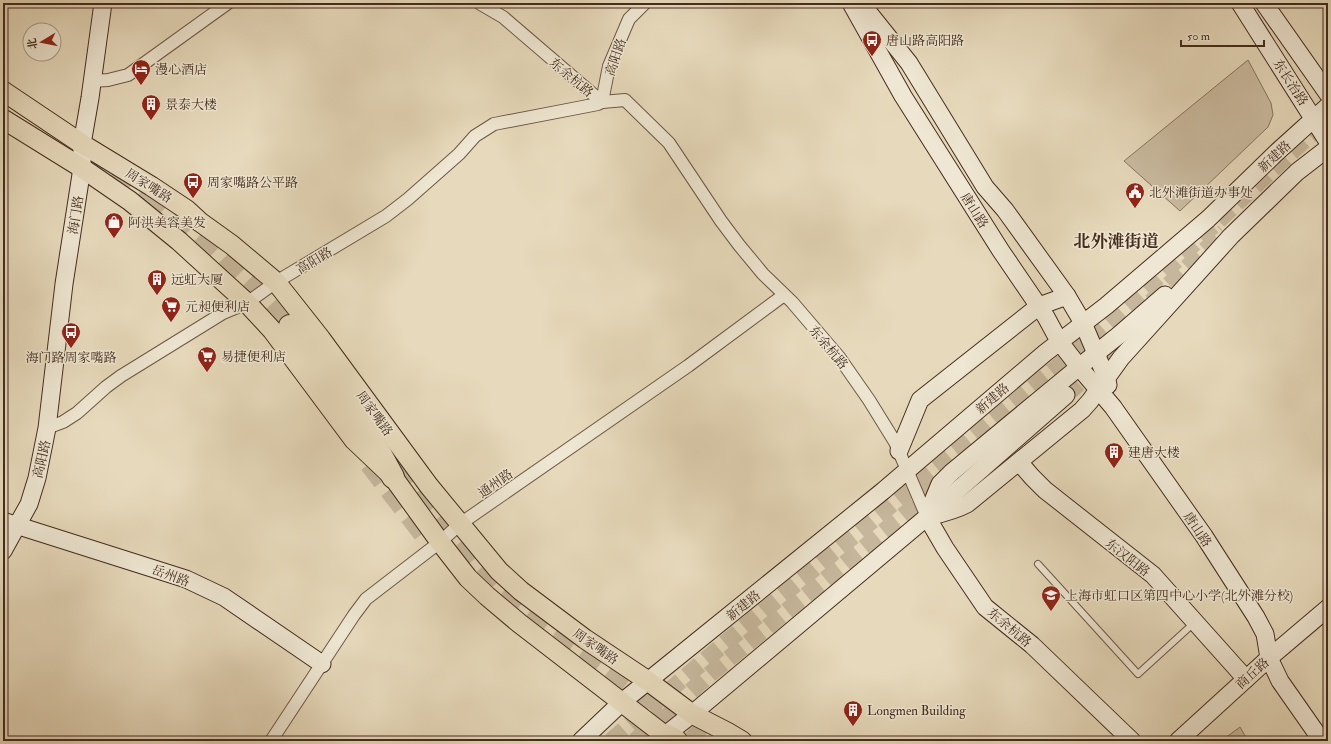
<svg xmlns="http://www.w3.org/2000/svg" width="1331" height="744" viewBox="0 0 1331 744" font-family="'IM FELL Double Pica','Noto Serif SC',serif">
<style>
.green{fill:#cbbca1;stroke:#887460}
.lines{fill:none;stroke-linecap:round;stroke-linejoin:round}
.secondary-tunnel{stroke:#c6b79c;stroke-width:17;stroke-dasharray:17 8;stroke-linecap:butt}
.highway-tunnel{stroke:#c6b79c;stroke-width:22;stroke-dasharray:22 11;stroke-linecap:butt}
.lane-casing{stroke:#6d5846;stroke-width:8}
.street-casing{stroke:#6d5846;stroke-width:14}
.secondary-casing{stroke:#442c1e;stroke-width:19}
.primary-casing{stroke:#442c1e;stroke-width:21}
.highway-casing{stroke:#442c1e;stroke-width:24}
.lane{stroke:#efe7d3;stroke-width:6}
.street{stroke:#efe7d3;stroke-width:12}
.secondary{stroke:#efe7d3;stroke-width:17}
.primary{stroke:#e7dabc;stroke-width:19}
.highway{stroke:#e7dabc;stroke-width:22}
.labels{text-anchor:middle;stroke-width:3;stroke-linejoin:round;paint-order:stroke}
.poi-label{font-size:13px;fill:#442c1e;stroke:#efe7d3;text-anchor:start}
.street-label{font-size:13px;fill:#442c1e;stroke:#efe7d3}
.district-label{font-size:17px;font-weight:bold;fill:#442c1e;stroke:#efe7d3}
</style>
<rect width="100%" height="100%" fill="#e7dabc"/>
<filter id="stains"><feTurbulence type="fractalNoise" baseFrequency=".005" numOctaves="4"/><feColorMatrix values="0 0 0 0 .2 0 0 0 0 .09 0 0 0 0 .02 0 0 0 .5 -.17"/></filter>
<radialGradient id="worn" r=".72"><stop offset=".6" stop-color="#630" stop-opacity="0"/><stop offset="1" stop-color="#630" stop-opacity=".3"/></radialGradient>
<g class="green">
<polygon points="1248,60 1271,103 1273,115 1268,127 1180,211 1124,161"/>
<polygon points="1240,727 1248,741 1221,741"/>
</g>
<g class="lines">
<g class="secondary-tunnel">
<polyline points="1151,302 1224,232"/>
<polyline points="1066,395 1084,379 1128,335"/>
<path d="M611,741C763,608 921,482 1075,352C1162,278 1242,195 1328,119"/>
<polyline points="635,741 710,674 944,482"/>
</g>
<g class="highway-tunnel">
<polyline points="85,155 108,171 144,205"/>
<polyline points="151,191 216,253 276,314 300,344"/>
<polyline points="370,463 426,536"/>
<polyline points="396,467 447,532 496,588 593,656 701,741"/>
</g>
<defs>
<polyline id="lane" points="1038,564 1138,674 1194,623"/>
<g id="street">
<polyline points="479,3 503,17 602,102"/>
<polyline points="92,81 108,80 128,75 228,3"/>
<polyline points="602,102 609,66 629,19 645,3"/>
<polyline points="47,428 63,422 77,413 106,387 121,376 223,313 247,303 276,282 386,216 408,199 459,154 475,136 494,124 598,104 602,102 625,100 669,143 721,221 739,245 763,274 792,302 839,357 869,400 895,442 927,517"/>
<polyline points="271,741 354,615 366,599 440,542 460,524 688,366 784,295"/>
</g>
<g id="secondary">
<polyline points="851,3 903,96 1001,251 1046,317 1059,341 1079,367 1113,407 1204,536 1256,617 1265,634 1269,658 1280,681 1322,741"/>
<polyline points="865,3 869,13 909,63 985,187 1005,210 1067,296 1083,323 1106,377 1108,385"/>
<polyline points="1240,3 1328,142"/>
<polyline points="1264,3 1328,94"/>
<polyline points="899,451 920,400 1039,306 1067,296"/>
<polyline points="1019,462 1032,477 1045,490 1153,575 1246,679"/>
<polyline points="928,513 940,484 952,472 1079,367 1119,335 1165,295"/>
<path d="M927,517C940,514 954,511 967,504L1082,410L1090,401L1121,358L1231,236L1297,172L1328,148"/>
<polyline points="927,517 945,548 985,607 1032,645 1132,741"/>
<polyline points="3,521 186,579 224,597 322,664"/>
<polyline points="3,551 29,504 37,478 47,428 64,284 82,168 82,144 90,98 103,3"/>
<polyline points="581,741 622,702 883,491 1045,353 1106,306 1208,219 1276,153 1328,106"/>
<polyline points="658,741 692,714 927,517 1066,395"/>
<polyline points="1178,741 1269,658 1328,608"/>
</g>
<g id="primary">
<polyline points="3,91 82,144 151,186 187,210 200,222 232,245 276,282 321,339 429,486 499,571 521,591 585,639 648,681 692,714 727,732 742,741"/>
<polyline points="3,119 82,168 130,201 179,241 247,303 272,330 354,440 393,477 440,542 468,578 487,596 519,623 672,741"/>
</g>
<g id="highway">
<polyline points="290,326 375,444 393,477"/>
<polyline points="665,735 676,741"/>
</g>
</defs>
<use href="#lane" class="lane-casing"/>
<use href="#street" class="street-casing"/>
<use href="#secondary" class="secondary-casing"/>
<use href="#primary" class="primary-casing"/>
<use href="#highway" class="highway-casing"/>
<use href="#lane" class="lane"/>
<use href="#street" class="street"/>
<use href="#secondary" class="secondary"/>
<use href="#primary" class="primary"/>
<use href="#highway" class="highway"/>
</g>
<defs>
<symbol id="bus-pin" viewBox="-11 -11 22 30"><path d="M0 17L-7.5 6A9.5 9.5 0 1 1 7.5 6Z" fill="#8f2418" stroke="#efe7d3"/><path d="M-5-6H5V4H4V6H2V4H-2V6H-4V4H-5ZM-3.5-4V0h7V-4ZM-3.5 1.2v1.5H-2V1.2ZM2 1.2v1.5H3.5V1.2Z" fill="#fff"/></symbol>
<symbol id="hotel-pin" viewBox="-11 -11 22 30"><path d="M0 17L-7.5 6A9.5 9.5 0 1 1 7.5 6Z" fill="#8f2418" stroke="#efe7d3"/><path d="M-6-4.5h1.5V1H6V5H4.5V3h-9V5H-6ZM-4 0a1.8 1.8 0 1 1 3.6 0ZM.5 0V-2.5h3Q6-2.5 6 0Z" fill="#fff"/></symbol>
<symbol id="building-pin" viewBox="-11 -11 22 30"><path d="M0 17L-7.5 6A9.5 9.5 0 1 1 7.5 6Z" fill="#8f2418" stroke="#efe7d3"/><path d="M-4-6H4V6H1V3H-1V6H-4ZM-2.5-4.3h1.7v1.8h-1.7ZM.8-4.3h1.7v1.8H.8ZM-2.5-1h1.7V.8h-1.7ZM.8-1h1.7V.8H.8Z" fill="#fff"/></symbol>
<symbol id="civic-pin" viewBox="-11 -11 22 30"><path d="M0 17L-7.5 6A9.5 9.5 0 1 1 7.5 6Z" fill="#8f2418" stroke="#efe7d3"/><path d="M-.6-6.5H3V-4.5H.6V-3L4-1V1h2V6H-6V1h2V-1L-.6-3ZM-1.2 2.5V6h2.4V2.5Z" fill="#fff"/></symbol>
<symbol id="shop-pin" viewBox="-11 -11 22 30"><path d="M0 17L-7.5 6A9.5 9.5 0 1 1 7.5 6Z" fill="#8f2418" stroke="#efe7d3"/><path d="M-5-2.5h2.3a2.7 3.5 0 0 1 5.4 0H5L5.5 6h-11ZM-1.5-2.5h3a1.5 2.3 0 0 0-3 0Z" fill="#fff"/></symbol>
<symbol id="supermarket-pin" viewBox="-11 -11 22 30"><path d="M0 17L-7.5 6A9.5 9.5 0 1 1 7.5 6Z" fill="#8f2418" stroke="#efe7d3"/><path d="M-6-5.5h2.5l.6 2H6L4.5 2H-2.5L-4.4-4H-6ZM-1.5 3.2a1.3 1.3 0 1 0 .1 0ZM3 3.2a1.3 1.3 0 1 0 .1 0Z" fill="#fff"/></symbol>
<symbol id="school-pin" viewBox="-11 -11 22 30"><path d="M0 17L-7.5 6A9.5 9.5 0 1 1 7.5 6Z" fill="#8f2418" stroke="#efe7d3"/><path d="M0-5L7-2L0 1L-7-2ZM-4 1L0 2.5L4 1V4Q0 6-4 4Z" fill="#fff"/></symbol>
</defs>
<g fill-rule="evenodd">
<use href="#bus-pin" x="861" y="29" width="22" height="30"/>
<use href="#hotel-pin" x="130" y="58" width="22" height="30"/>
<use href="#building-pin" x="140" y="93" width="22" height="30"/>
<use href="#bus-pin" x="182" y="171" width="22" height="30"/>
<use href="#civic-pin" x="1124" y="181" width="22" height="30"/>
<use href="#shop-pin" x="103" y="211" width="22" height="30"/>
<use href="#building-pin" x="146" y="268" width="22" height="30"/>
<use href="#supermarket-pin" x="160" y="295" width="22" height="30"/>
<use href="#bus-pin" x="60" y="321" width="22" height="30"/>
<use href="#supermarket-pin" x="196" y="345" width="22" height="30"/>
<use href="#building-pin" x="1103" y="441" width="22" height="30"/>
<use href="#school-pin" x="1040" y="584" width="22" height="30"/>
<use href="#building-pin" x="842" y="699" width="22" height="30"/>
</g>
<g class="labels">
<g class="poi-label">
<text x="886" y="45">唐山路高阳路</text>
<text x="155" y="74">漫心酒店</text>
<text x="165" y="109">景泰大楼</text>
<text x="207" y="187">周家嘴路公平路</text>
<text x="1149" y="197">北外滩街道办事处</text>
<text x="128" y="227">阿洪美容美发</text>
<text x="171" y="284">远虹大厦</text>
<text x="185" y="311">元昶便利店</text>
<text x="221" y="361">易捷便利店</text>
<text x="71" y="362" text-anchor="middle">海门路周家嘴路</text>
<text x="1128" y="457">建唐大楼</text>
<text x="1065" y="600">上海市虹口区第四中心小学(北外滩分校)</text>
<text x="867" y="715">Longmen Building</text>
</g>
<g class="street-label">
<text transform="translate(615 57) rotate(-71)" y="5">高阳路</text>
<text transform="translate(572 77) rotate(40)" y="5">东余杭路</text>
<text transform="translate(1291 82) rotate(57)" y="5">东长治路</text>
<text transform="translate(1274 156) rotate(-43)" y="5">新建路</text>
<text transform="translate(149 185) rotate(32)" y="5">周家嘴路</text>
<text transform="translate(975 210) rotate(57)" y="5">唐山路</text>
<text transform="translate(75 215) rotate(-81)" y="5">海门路</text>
<text transform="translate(314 260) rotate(-31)" y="5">高阳路</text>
<text transform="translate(829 347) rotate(50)" y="5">东余杭路</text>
<text transform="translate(992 398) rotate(-41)" y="5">新建路</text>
<text transform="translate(375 413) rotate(54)" y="5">周家嘴路</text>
<text transform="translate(41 459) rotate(-77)" y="5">高阳路</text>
<text transform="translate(495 483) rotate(-35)" y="5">通州路</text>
<text transform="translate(1198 529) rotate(56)" y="5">唐山路</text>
<text transform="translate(1128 557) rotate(38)" y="5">东汉阳路</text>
<text transform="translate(171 575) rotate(20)" y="5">岳州路</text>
<text transform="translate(743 605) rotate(-39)" y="5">新建路</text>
<text transform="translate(1010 627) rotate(40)" y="5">东余杭路</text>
<text transform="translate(596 646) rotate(35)" y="5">周家嘴路</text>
<text transform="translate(1252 673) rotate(-42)" y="5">商丘路</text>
</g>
<g class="district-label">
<text x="1116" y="247">北外滩街道</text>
</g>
</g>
<rect width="1331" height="744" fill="none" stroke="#e7dabc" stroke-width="16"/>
<rect x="4" y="4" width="1323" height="736" fill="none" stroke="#442c1e" stroke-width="2"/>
<rect x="8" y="8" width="1315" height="728" fill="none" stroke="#442c1e"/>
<g transform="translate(42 42) rotate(260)"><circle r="19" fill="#efe7d3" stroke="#ab9c8b"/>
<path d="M0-3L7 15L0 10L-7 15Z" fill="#8f2418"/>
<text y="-6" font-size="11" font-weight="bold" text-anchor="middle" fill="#442c1e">北</text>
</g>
<path d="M1181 40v6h83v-6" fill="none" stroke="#442c1e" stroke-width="2"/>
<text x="1187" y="40" font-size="12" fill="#442c1e" stroke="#efe7d3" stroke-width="3" paint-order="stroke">50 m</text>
<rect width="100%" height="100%" filter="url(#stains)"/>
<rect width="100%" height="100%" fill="url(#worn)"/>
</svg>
